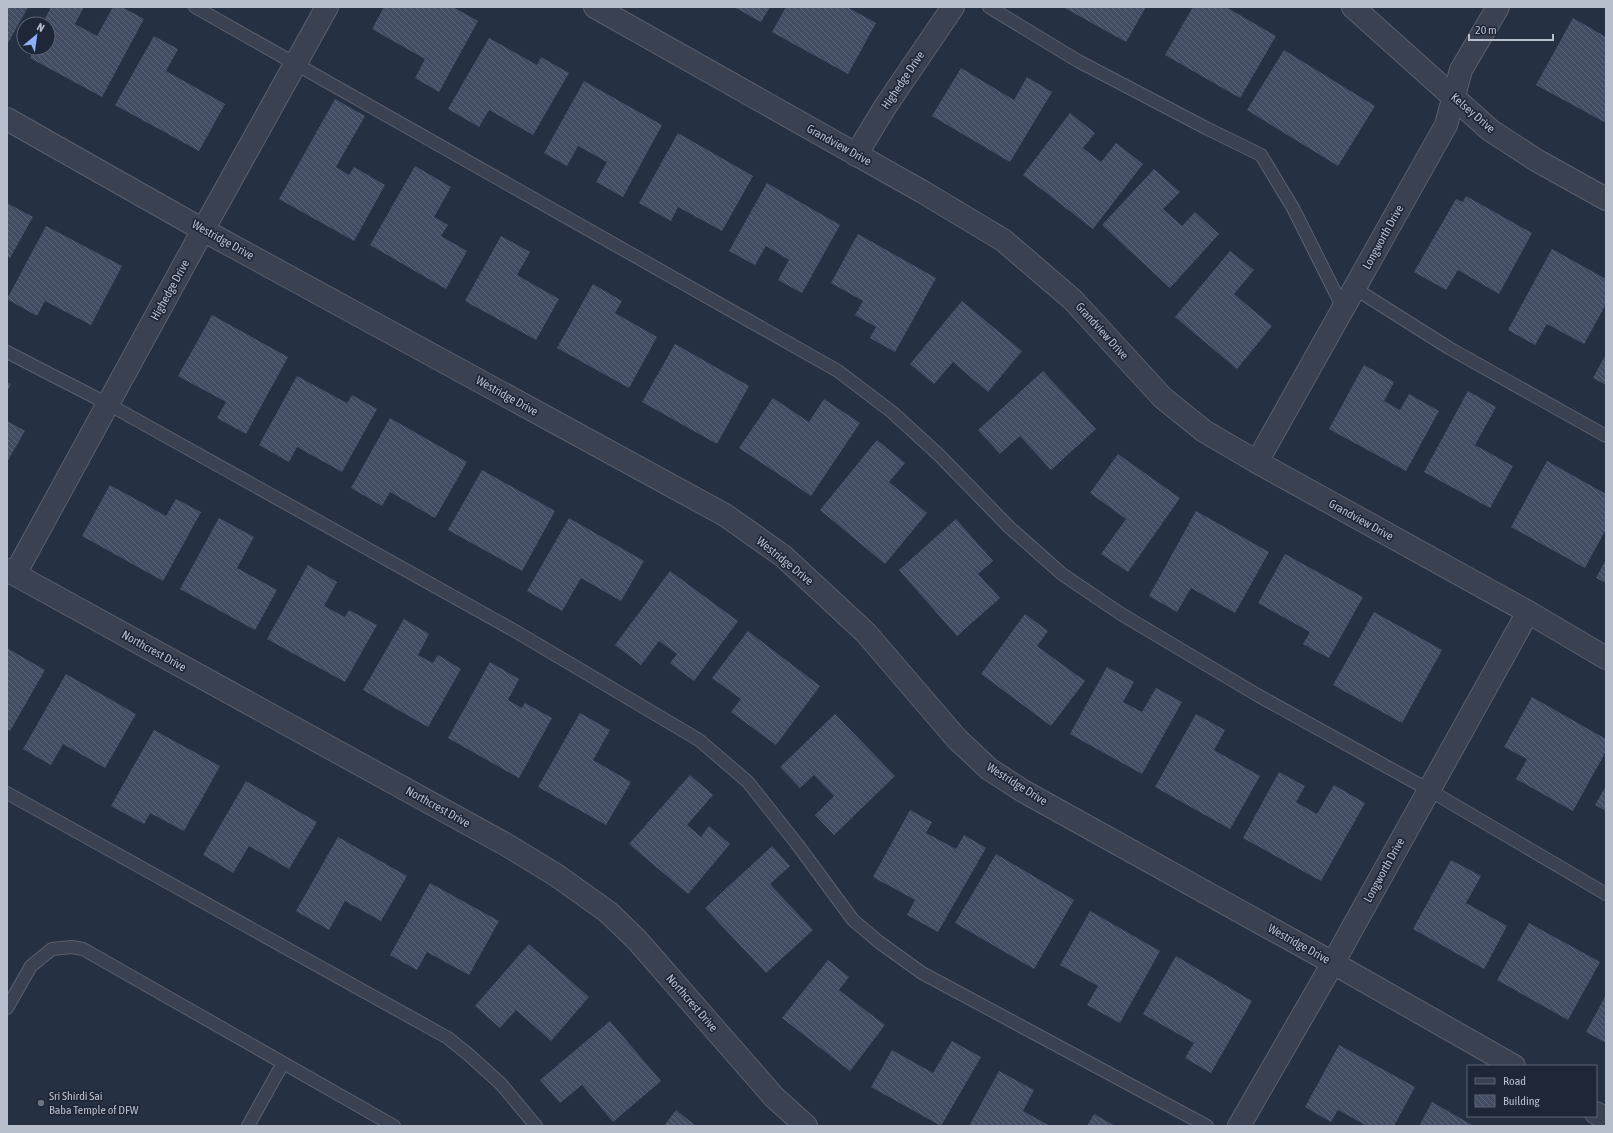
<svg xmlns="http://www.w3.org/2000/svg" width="1613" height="1133" viewBox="0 0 1613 1133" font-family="'Asap Condensed',sans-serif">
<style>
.building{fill:url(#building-back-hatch)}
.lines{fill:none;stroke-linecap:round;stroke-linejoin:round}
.service-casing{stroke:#586070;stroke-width:14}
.minor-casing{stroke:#586070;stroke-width:24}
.service{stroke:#3a4252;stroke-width:12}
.minor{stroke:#3a4252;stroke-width:22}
.worship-dot{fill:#6b7280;stroke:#1e2738;stroke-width:1.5}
.labels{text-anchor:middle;stroke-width:3.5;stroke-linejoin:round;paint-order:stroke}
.street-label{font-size:12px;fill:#b7becc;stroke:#1e2738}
.poi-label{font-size:12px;fill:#b7becc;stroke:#1e2738;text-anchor:start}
</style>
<defs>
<pattern id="building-back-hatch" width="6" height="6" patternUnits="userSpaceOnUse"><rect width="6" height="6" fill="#424d63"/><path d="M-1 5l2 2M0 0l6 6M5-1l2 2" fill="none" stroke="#5b6578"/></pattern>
</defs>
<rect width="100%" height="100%" fill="#253043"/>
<g class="building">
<polygon points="7,7 28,7 7,45"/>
<polygon points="51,7 84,7 75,24 97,36 113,7 122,7 144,19 102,97 30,58 35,48 48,48 48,24 42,24"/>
<polygon points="384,7 453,7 478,21 439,92 415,78 425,59 372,29"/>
<polygon points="734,7 770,7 761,22"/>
<polygon points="786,7 847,7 876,23 848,74 772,32"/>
<polygon points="1063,7 1146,7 1126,42"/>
<polygon points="1193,7 1226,7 1276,36 1240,98 1165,55"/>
<polygon points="1573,18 1606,37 1606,123 1536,85"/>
<polygon points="154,36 178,49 166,71 225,104 199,151 115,105"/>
<polygon points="489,38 537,65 541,57 569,73 533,135 489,110 479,127 448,109"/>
<polygon points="1284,50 1375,106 1338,166 1247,110"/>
<polygon points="961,68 1014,100 1027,77 1052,92 1010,162 932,116"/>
<polygon points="584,81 662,125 623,197 596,182 607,162 578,146 567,166 544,153"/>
<polygon points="335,99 365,116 336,167 349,175 354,167 385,185 354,241 279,199"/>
<polygon points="1070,113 1095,133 1083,148 1101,162 1116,143 1143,164 1093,229 1023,175"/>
<polygon points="678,133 753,176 722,231 678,207 671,221 639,203"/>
<polygon points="415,166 451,187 434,217 448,225 441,236 467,251 446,289 370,245"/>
<polygon points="1154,169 1180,192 1163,209 1182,226 1195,212 1219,234 1170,288 1102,225"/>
<polygon points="767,183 840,225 802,293 778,280 789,260 766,246 755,265 729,251"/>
<polygon points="1466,196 1532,233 1499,294 1458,270 1446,290 1414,272 1456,199 1463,202"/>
<polygon points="7,203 33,217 10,258 7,256"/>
<polygon points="46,226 122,266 91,325 45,301 37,316 7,299"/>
<polygon points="858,234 936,278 895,352 870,338 876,327 855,315 863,301 831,283"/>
<polygon points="501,236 530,252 517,275 559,299 536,340 465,301"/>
<polygon points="1552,249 1606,279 1606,304 1584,344 1547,324 1535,345 1508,330"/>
<polygon points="1230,251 1254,270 1234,294 1272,326 1237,369 1175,317"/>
<polygon points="593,284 622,301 615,313 657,337 629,388 557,348"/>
<polygon points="962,301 1022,351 988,392 953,362 934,384 910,364"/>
<polygon points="212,315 288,357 246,434 217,418 226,402 178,376"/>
<polygon points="675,344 749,386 717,444 642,402"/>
<polygon points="1606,354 1606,385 1593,378"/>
<polygon points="1364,365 1394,382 1384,401 1400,410 1409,394 1439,411 1406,471 1329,429"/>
<polygon points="1043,371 1096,429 1051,470 1020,436 1000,454 978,430"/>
<polygon points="297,376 347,403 352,395 377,409 342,472 297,447 289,462 259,445"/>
<polygon points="7,382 11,384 7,392"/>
<polygon points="1468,391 1496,407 1475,445 1513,466 1490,508 1424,472"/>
<polygon points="773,398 809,422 824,399 860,423 811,496 739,448"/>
<polygon points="390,418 467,462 435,518 390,492 382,506 351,488"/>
<polygon points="7,421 25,431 7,462"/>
<polygon points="877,440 905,463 889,482 927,513 885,564 820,510"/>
<polygon points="1118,454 1180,498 1128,572 1101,554 1126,519 1090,493"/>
<polygon points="1547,461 1606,494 1606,529 1585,568 1511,527"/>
<polygon points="482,470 555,511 522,571 448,530"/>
<polygon points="110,485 166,516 176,499 201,512 163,581 82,536"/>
<polygon points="1196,511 1269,552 1235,613 1191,588 1177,612 1149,596"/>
<polygon points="219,518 254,537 237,568 277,590 255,630 180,589"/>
<polygon points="569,518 644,561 621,601 581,578 562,611 527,591"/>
<polygon points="956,519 993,561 978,574 1000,598 957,636 899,570"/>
<polygon points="1285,554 1363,597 1329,658 1303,644 1310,632 1258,603"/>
<polygon points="1606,559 1606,583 1596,578"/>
<polygon points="308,565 337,582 324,606 345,617 349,610 377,625 345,682 267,639"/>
<polygon points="670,571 738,621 694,681 670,663 677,654 659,641 641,665 615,645"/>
<polygon points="1374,612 1442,650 1402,723 1333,685"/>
<polygon points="1025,614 1048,631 1037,646 1085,681 1051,726 981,674"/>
<polygon points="404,619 429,634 418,655 433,663 438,655 461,669 428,727 363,690"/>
<polygon points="748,631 820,686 776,745 731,712 741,699 712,678"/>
<polygon points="7,648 45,670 10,731 7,729"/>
<polygon points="490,662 519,679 508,700 522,708 525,703 552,718 519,778 448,738"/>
<polygon points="1107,667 1134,682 1123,702 1142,712 1156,688 1182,702 1142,774 1070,734"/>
<polygon points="66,674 136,714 105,768 63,744 51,765 23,749"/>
<polygon points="1532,697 1606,739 1606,751 1573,811 1516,779 1527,759 1504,747"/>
<polygon points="580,713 610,730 593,760 631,782 606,825 538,787"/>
<polygon points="835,714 895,776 834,835 815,815 834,796 814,775 800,788 780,767"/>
<polygon points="1196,714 1225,730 1214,750 1260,776 1230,829 1155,787"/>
<polygon points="154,730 220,766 184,831 150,813 144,824 111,806"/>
<polygon points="1279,772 1305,786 1296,802 1317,814 1334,785 1365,803 1321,881 1243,838"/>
<polygon points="690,775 713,795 687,825 701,837 709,826 730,844 688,894 629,844"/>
<polygon points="246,781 317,822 289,869 249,846 233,873 203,855"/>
<polygon points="1606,786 1606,811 1595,805"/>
<polygon points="910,810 932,822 926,833 956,849 964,835 986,848 938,932 907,915 915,900 873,877"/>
<polygon points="338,837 407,876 381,921 345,901 329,930 296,911"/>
<polygon points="772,846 790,866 770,884 813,930 766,973 705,908"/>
<polygon points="996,854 1074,900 1034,969 955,923"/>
<polygon points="1451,860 1481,876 1466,903 1507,926 1484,969 1413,929"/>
<polygon points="430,883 499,921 469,975 427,952 417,970 390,955"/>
<polygon points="1090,911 1160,951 1120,1023 1087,1005 1098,986 1060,965"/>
<polygon points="1529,923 1600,962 1568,1020 1497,980"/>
<polygon points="529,944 589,997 551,1041 516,1010 500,1028 475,1006"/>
<polygon points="1176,956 1252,1001 1211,1073 1185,1058 1194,1043 1143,1014"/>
<polygon points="828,960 849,977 839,990 885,1025 850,1071 782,1018"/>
<polygon points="1606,995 1606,1043 1586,1032"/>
<polygon points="610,1021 661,1081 613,1122 582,1085 560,1103 540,1080"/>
<polygon points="952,1041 981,1057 941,1126 871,1087 892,1050 933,1073"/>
<polygon points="1339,1045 1415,1087 1394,1126 1367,1126 1338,1110 1331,1122 1305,1107"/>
<polygon points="999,1071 1034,1090 1023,1111 1050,1126 969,1126"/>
<polygon points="1432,1102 1474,1126 1419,1126"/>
<polygon points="676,1110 696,1126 664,1126"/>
<polygon points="1094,1114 1115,1126 1087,1126"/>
</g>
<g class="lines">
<defs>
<g id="service">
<polyline points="195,7 838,371 892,412 939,455 1009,527 1062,574 1121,614 1259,696 1429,790 1606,894"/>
<polyline points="989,7 1078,61 1206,128 1261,155 1293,208 1343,308"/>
<polyline points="1354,288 1449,348 1606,436"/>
<polyline points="7,352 108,404 515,631 699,740 748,782 797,844 853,920 879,942 922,973 1207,1126"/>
<polyline points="7,793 448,1038 469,1055 501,1084 536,1126"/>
<polyline points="7,1008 31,966 52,949 72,947 83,949 394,1126"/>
<polyline points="248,1126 283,1063"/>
</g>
<g id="minor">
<polyline points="595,7 923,192 1003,240 1073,300 1163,398 1204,431 1257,462 1528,612 1606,658"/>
<polyline points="1353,7 1490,130 1536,160 1606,199"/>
<polyline points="7,119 203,230 725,515 783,556 823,593 866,633 957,739 989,769 1023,791 1333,963 1514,1066"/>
<polyline points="856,155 885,107 953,7"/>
<polyline points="1257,462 1446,125 1461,70 1498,7"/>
<polyline points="7,570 505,844 556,875 608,912 637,940 774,1097 806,1126"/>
<polyline points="15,574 203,230 327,7"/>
<polyline points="1596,1113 1606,1119"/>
<polyline points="1239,1126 1333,963 1528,612"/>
</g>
</defs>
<use href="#service" class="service-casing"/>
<use href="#minor" class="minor-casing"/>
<use href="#service" class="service"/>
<use href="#minor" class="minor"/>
</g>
<circle class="worship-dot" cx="41" cy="1103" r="4"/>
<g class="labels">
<g class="street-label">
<text transform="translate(903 80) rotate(-56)" y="4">Highedge Drive</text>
<text transform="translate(1473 113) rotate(41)" y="4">Kelsey Drive</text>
<text transform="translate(839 145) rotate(29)" y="4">Grandview Drive</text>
<text transform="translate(1383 237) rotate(-61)" y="4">Longworth Drive</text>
<text transform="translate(223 240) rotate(29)" y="4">Westridge Drive</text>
<text transform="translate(170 290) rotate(-61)" y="4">Highedge Drive</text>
<text transform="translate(1102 331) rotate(48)" y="4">Grandview Drive</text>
<text transform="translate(507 396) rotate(29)" y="4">Westridge Drive</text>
<text transform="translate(1361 520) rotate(29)" y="4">Grandview Drive</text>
<text transform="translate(785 561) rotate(39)" y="4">Westridge Drive</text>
<text transform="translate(154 651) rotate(29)" y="4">Northcrest Drive</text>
<text transform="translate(1017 784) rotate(32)" y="4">Westridge Drive</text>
<text transform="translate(438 807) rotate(29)" y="4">Northcrest Drive</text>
<text transform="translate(1384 870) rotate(-61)" y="4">Longworth Drive</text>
<text transform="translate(1299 944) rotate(29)" y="4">Westridge Drive</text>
<text transform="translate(692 1003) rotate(49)" y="4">Northcrest Drive</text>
</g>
<g class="poi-label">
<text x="49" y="1100">Sri Shirdi Sai<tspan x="49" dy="14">Baba Temple of DFW</tspan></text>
</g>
</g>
<rect width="1613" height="1133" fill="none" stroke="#b7becc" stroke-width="16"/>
<rect x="1467" y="1065" width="130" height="52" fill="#1e2738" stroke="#5b6373"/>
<rect x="1475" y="1078" width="20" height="6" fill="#3a4252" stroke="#5b6373"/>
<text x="1503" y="1085" font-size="12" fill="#b7becc">Road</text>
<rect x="1475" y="1095" width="20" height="12" fill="url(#building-back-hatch)" stroke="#5b6373"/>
<text x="1503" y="1105" font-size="12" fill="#b7becc">Building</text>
<g transform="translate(36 36) rotate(29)"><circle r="19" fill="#1e2738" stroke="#5b6373"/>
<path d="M0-3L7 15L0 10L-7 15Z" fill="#8bb0fd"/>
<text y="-6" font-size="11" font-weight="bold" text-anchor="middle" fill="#b7becc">N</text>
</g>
<path d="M1469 34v6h84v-6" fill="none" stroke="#b7becc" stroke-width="2"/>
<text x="1475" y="34" font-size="12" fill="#b7becc" stroke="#1e2738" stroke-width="3" paint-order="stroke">20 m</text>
</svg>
